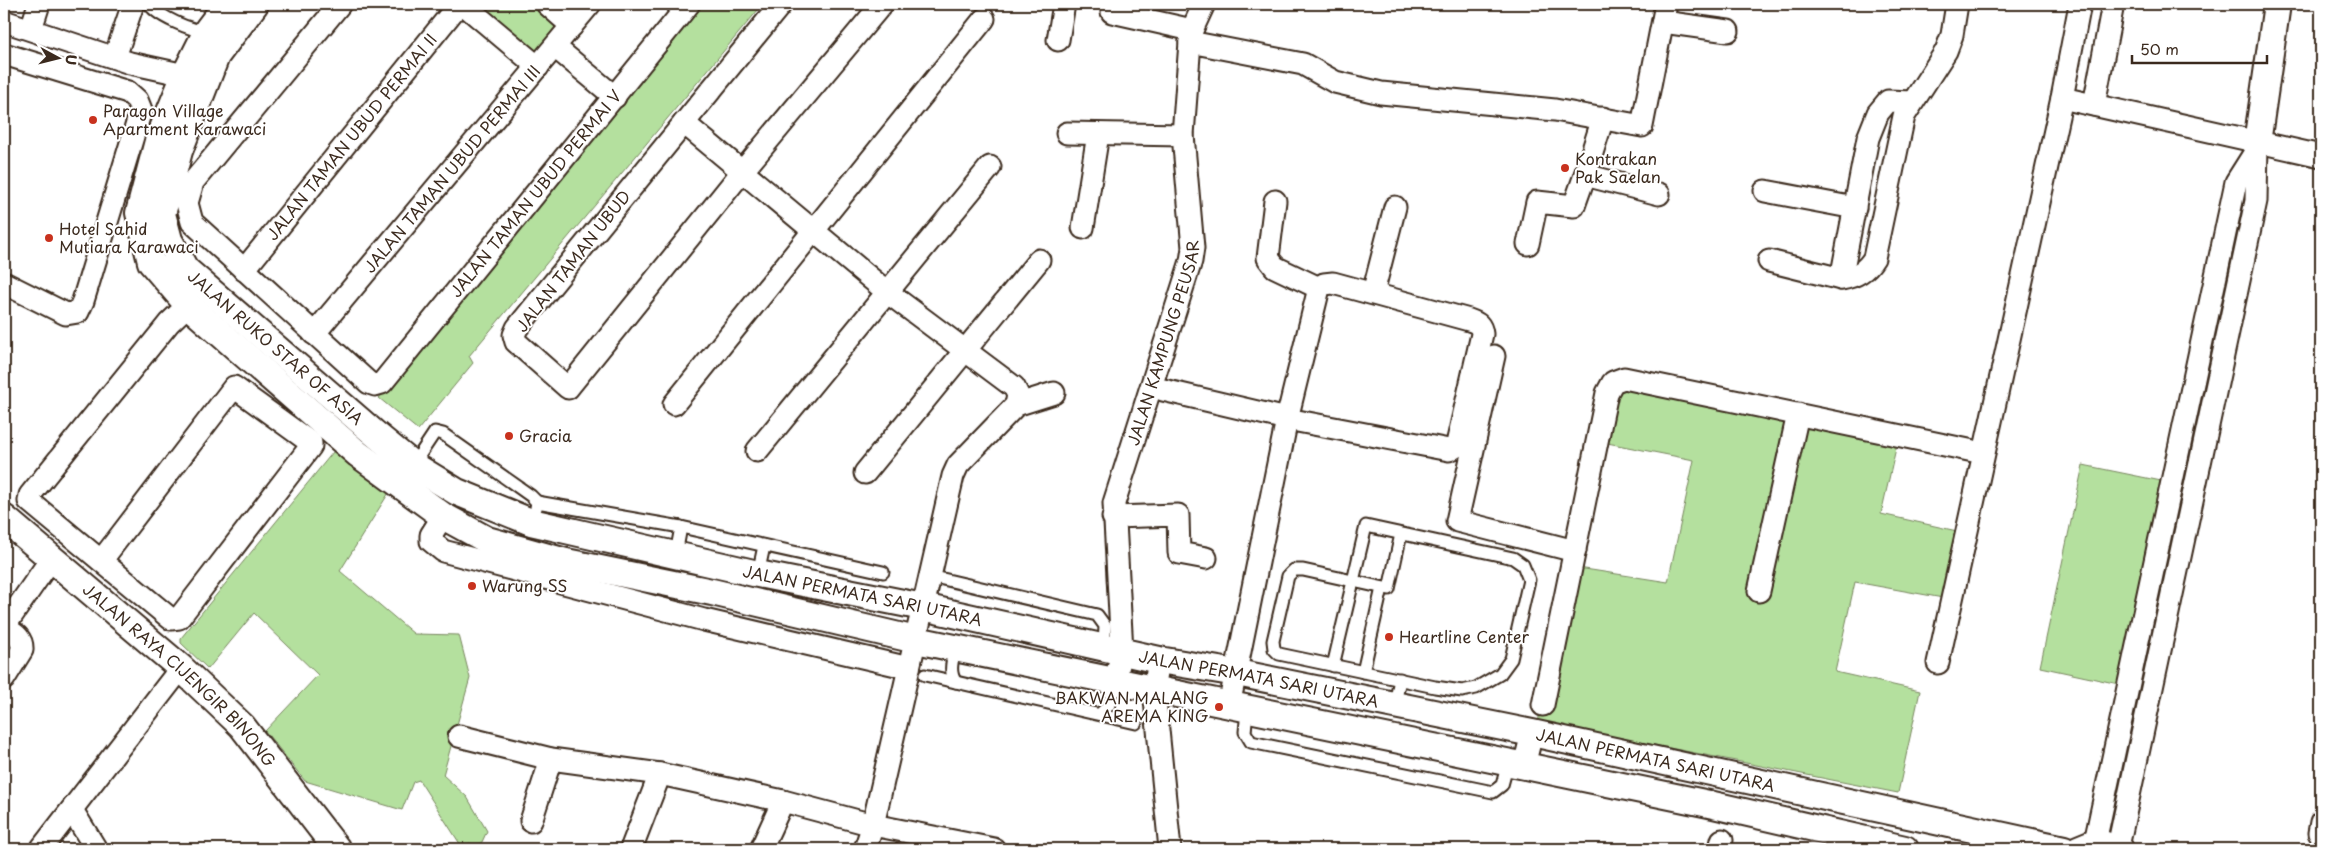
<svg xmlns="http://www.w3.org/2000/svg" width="2325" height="853" viewBox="0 0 2325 853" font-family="'Playpen Sans',sans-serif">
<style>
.green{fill:#b4e09e;stroke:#78855e}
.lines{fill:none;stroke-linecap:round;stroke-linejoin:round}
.service-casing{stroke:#3b2a1e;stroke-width:15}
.minor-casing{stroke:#3b2a1e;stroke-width:25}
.tertiary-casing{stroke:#3b2a1e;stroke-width:30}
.service{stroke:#fff;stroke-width:11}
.minor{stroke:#fff;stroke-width:21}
.tertiary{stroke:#fff;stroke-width:26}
.poi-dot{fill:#c8321e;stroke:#fff;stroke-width:2}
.labels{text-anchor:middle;stroke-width:4;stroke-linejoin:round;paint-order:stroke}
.poi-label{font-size:16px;fill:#3b2a1e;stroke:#fff;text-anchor:start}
.street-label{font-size:16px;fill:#3b2a1e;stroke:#fff}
</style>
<rect width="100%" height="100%" fill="#fff"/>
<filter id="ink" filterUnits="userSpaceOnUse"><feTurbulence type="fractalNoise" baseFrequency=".02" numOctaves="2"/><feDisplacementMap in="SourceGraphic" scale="10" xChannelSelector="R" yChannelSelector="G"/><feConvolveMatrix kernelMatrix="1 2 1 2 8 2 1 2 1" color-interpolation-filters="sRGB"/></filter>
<g filter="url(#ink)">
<g class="green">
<polygon points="463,4 547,4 572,26 538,67"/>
<polygon points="697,4 763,4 469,356 473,363 418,430 379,398"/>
<polygon points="1613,382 1899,435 1881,514 1957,531 1943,598 1855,582 1835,672 1920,691 1898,793 1538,722 1572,567 1668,582 1694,460 1597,441"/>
<polygon points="338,446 390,491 340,571 414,634 459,635 470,678 443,775 467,797 487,831 482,842 475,847 470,843 462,847 419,780 413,782 402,810 305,781 265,731 318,675 254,613 208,669 181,643 181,638"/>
<polygon points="2083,465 2171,483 2128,686 2040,667"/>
</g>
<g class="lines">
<defs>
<g id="service">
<path d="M150,4C153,14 196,34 206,30"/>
<polyline points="413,465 435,432 443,434 531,496 537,502 536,508"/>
<polyline points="537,502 681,527 883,572"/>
<polyline points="676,554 681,527"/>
<polyline points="758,574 764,546"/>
<polyline points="930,576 1097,615 1105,626 1104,648"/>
<path d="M955,648C953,659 948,672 956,682"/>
<polyline points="1333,666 1366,526 1513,558 1523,565 1529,580 1511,659 1500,674 1476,688 1462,691 1435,687 1279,654 1274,649 1273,641 1288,576 1294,570 1303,570 1389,589 1401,534"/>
<polyline points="1363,672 1382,588"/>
<polyline points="925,675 1136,723"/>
<polyline points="1395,704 1400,679"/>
<polyline points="1247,710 1245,732 1251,742 1493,792 1502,785 1508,763"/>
<polyline points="1100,714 1109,705 1115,682"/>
</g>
<g id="minor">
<path id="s1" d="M340,4L193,182L187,203L192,222L369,383L375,385L382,383L689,4"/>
<polyline points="463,4 538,67"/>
<polyline points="547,4 572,26"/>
<polyline points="781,4 517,328 514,335 516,342 568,388 741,173 882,4"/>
<polyline points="1112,12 1192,30"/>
<polyline points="4,21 130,63 185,75"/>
<polyline points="1663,22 1728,31"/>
<polyline points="31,29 39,4"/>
<polyline points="1058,40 1064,4"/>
<polyline points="1190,42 1303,64 1335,82 1381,93 1555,110 1642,126 1666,4"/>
<polyline points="555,47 615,97"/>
<polyline points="4,54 128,92 137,100 141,110 83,301 78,312 66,314 4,283"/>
<polyline points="115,57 133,4"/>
<polyline points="2062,98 2321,156"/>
<polyline points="2094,105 2113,4"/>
<polyline points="684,123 887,292 1014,387 1018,395 1016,405 958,465 953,476 873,825 865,849"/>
<polyline points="1067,133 1183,135"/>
<polyline points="1585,175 1603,118"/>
<polyline points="1765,191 1855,208"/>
<polyline points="1275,201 1268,258 1275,267 1319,288"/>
<polyline points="1083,228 1098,134"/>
<polyline points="1528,244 1537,202 1574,206 1585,175 1659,194"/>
<path d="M1769,261L1841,279C1856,277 1866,271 1874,258L1904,116L1946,51L1952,35L1957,4"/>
<path id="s2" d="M244,270L459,4"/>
<polyline points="1841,279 1868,138 1878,113 1888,101 1912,102"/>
<polyline points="1373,293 1395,207"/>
<path id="s3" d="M314,334L590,4"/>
<polyline points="1494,356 1457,521 1575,551"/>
<path d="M1163,390L1287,419L1449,450L1454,448L1457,444L1482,334C1481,325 1478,323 1469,320L1333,283L1324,284L1319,288L1287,419L1229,706"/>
<polyline points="674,404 984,19"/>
<polyline points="1016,405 1054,393"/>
<polyline points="757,451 990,167"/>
<polyline points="865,473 1039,260"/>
<polyline points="443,516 431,535 431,541 443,551 704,620 909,668"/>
<polyline points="1113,517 1178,515 1179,553 1206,558"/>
<polyline points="101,561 234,387 311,443 311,446 179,618 171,619 29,501 30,495 169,323 188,305"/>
<polyline points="1759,591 1798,414"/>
<polyline points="4,627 51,559"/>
<path d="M4,627C13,633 23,637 22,650L4,679"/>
<polyline points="1159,660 1154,690 1170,849"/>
<polyline points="1938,663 2062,98 2080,4"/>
<path id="s4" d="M1115,682L1122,651L1114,503L1191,261L1193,248L1183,135L1190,42L1192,30L1204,4"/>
<polyline points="1543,705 1607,393 1613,382 1624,378 1983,453"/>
<polyline points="459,736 551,759 660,774 783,801 873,825 994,849"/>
<polyline points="1524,766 1532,733"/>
<polyline points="72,810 96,849"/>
<polyline points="531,821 551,759"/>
<polyline points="2319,833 2321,822"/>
<polyline points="2095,842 2236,182 2255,152"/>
<polyline points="2118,847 2256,201 2257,143"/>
<polyline points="41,849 181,668"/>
<polyline points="631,849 660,774"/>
<polyline points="761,849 783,801"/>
<polyline points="1720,849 1722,840"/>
</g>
<g id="tertiary">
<polyline points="227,4 208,29 185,75 158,141 139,213 151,262 188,305 358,454 443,516 487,540 566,562 712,592 916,640 1709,804 1905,849"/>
<path id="s5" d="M255,4L216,56L179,151L162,214L169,240L185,269L254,329L374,433L413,465L457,492L531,522L758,574L923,607L1159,660L1237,673L1532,733L2064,849"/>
<polyline points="2257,143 2277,4"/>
<path id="s6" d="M4,518L181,668L242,726L337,849"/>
<polyline points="2078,849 2095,842 2120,849"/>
</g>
</defs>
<use href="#service" class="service-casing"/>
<use href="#minor" class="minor-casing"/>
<use href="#tertiary" class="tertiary-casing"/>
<use href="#service" class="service"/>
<use href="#minor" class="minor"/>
<use href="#tertiary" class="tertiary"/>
</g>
</g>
<g class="poi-dot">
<circle cx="93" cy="120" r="5"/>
<circle cx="1565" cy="168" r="5"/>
<circle cx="49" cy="238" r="5"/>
<circle cx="509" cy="436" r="5"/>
<circle cx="472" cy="586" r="5"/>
<circle cx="1389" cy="637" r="5"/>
<circle cx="1219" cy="707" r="5"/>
</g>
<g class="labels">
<g class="poi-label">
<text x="103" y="117">Paragon Village<tspan x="103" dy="18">Apartment Karawaci</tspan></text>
<text x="1575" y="165">Kontrakan<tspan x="1575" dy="18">Pak Saelan</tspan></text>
<text x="59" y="235">Hotel Sahid<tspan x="59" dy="18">Mutiara Karawaci</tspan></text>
<text x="519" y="442">Gracia</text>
<text x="482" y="592">Warung SS</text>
<text x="1399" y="643">Heartline Center</text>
<text x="1209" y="704" text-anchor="end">BAKWAN MALANG<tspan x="1209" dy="18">AREMA KING</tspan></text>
</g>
<g class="street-label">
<text dy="6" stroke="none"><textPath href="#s2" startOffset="171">JALAN TAMAN UBUD PERMAI II</textPath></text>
<text dy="6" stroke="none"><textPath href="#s3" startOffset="215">JALAN TAMAN UBUD PERMAI III</textPath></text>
<text dy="6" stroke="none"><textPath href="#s1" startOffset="769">JALAN TAMAN UBUD PERMAI V</textPath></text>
<text transform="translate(573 261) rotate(-52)" y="6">JALAN TAMAN UBUD</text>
<text dy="6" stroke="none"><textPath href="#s4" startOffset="348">JALAN KAMPUNG PEUSAR</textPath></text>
<text dy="6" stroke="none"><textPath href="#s5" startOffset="412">JALAN RUKO STAR OF ASIA</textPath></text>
<text dy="6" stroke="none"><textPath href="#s5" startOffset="1064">JALAN PERMATA SARI UTARA</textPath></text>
<text dy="6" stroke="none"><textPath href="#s6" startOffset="236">JALAN RAYA CIJENGIR BINONG</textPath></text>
<text dy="6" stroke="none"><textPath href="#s5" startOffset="1469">JALAN PERMATA SARI UTARA</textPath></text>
<text dy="6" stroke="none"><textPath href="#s5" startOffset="1874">JALAN PERMATA SARI UTARA</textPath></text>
</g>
</g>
<rect width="2325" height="853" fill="none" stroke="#fff" stroke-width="20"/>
<rect x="10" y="10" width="2305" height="833" fill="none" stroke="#3b2a1e" stroke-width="2" filter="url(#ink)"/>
<g transform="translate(58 58) rotate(97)" stroke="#ffffff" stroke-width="4" paint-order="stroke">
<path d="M0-4L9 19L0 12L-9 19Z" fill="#3b2a1e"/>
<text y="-8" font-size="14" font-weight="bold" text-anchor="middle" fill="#3b2a1e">U</text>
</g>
<path d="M2132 55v8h135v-8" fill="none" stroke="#3b2a1e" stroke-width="2.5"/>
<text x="2140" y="55" font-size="15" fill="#3b2a1e" stroke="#ffffff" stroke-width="4" paint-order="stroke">50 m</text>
</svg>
